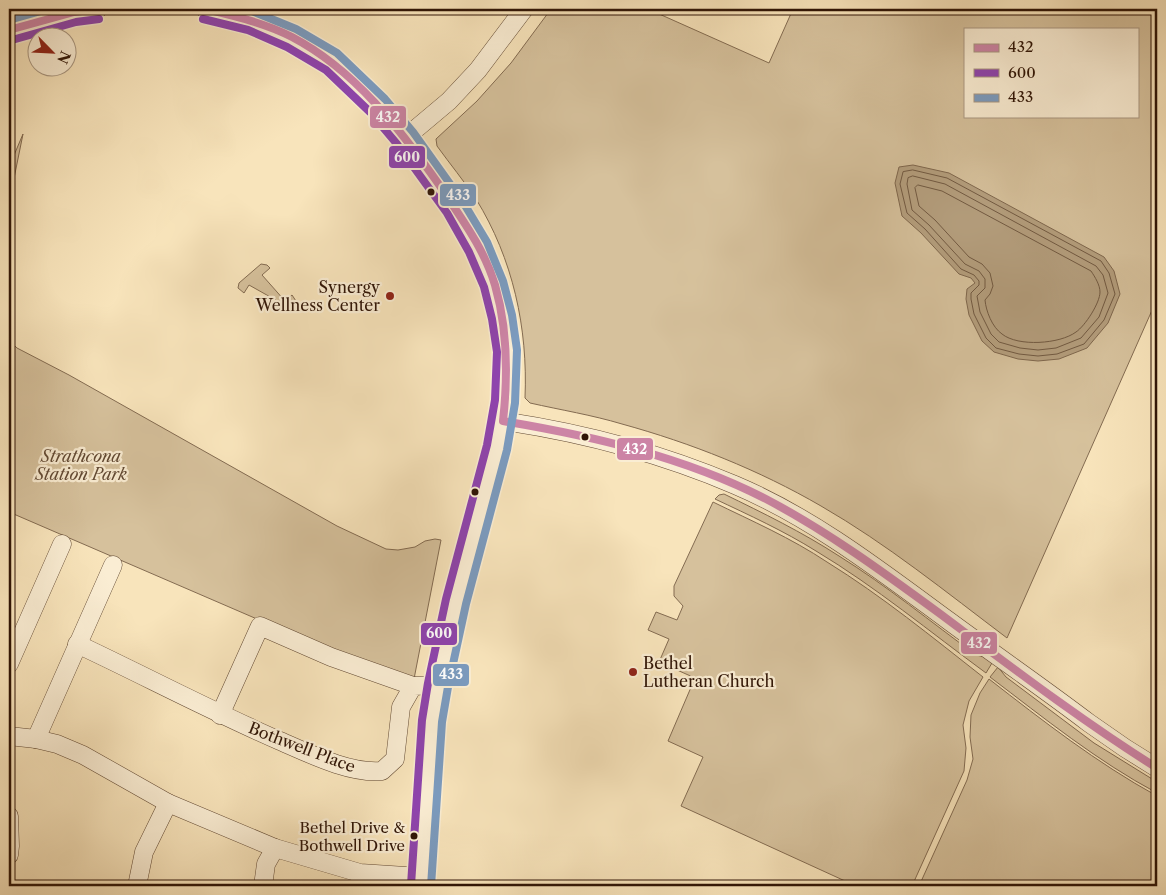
<svg xmlns="http://www.w3.org/2000/svg" width="1166" height="895" viewBox="0 0 1166 895" font-family="'Libre Caslon Text',serif">
<style>
.green{fill:#d6c19c;stroke:#836b51;fill-rule:evenodd}
.water{fill:#b49e7d;stroke:#7f674d}
.lines{fill:none;stroke-linecap:round;stroke-linejoin:round}
.shore{stroke:#725a42;stroke-width:1}
.minor-casing{stroke:#624933;stroke-width:19}
.minor{stroke:#faedd3;stroke-width:18}
.bus-1-casing{stroke:#faedd3;stroke-width:11}
.bus-2-casing{stroke:#faedd3;stroke-width:11}
.bus-3-casing{stroke:#faedd3;stroke-width:11}
.bus-1{stroke:#cc84a5;stroke-width:8}
.bus-2{stroke:#8e44ad;stroke-width:8}
.bus-3{stroke:#7b9bbf;stroke-width:8}
.bus-dot{fill:#301506;stroke:#faedd3;stroke-width:2}
.poi-dot{fill:#8f2418;stroke:#faedd3;stroke-width:2}
.labels{text-anchor:middle;stroke-width:4.5;stroke-linejoin:round;paint-order:stroke}
.bus-label{font-size:15px;fill:#301506;stroke:#faedd3;text-anchor:end}
.poi-label{font-size:16px;fill:#301506;stroke:#faedd3;text-anchor:end}
.park-label{font-size:16px;font-style:italic;fill:#624933;stroke:#faedd3}
.street-label{font-size:16px;fill:#301506;stroke:#faedd3}
.line-badge{stroke:#faedd3;stroke-width:2}
.badge-label{font-size:14px;text-anchor:middle;font-weight:bold;fill:#fff}
</style>
<rect width="100%" height="100%" fill="#f8e4bb"/>
<filter id="stains"><feTurbulence type="fractalNoise" baseFrequency=".004" numOctaves="4"/><feColorMatrix values="0 0 0 0 .2 0 0 0 0 .09 0 0 0 0 .02 0 0 0 .5 -.17"/></filter>
<radialGradient id="worn" r=".72"><stop offset=".6" stop-color="#630" stop-opacity="0"/><stop offset="1" stop-color="#630" stop-opacity=".3"/></radialGradient>
<g class="green">
<path d="M551,9H648L769,63L793,9H1157V299L1007,638C946,592 887,544 821,506C759,470 691,443 622,424C592,415 561,410 530,403L525,398C528,328 513,259 476,199C464,181 450,164 437,146L436,139L477,101L511,63ZM965,29H1137V116H965Z"/>
<polygon points="23,134 9,203 9,167"/>
<polygon points="261,264 267,265 270,268 262,275 285,301 292,295 300,307 297,312 249,285 244,293 238,288 239,283"/>
<polygon points="9,340 17,348 69,375 337,526 386,549 398,550 415,547 425,541 435,539 441,540 414,679 396,679 9,512"/>
<path d="M724,494C763,513 802,532 839,556C887,586 931,622 976,655L985,657L992,663L986,673C930,632 876,587 816,551C784,531 749,515 715,499L719,495Z"/>
<path d="M713,502C752,521 791,538 827,562C882,596 932,637 983,677L969,701L963,725L966,748L964,771L912,886H856L681,806L703,757L668,741L695,678L659,662L669,639L648,630L656,612L677,620L683,606L674,596V586Z"/>
<path d="M998,667L1006,677L1094,743L1157,782V793C1097,761 1044,718 990,677Z"/>
<path d="M989,679C1043,721 1097,763 1157,796V886H919L967,780L973,759L970,737L971,715L980,693Z"/>
</g>
<polygon class="water" points="913,165 949,173 1104,257 1114,271 1120,294 1108,323 1087,348 1059,359 1038,361 1018,359 994,352 982,341 969,315 966,299 967,289 975,283 971,278 959,274 921,233 902,216 895,183 899,167"/>
<g class="lines">
<g class="shore">
<polygon points="913,170 947,178 1101,261 1109,273 1115,294 1104,320 1084,344 1057,354 1038,356 1019,354 996,348 986,338 974,314 971,299 971,293 979,285 979,281 974,275 961,269 925,229 907,213 900,184 903,172"/>
<polygon points="913,176 945,184 1096,266 1103,275 1108,293 1099,317 1081,338 1056,348 1038,350 1020,348 999,342 991,334 980,312 977,296 985,288 985,279 979,271 965,264 929,225 912,210 907,184 908,178"/>
<path d="M918,185L942,191L1091,271C1095,277 1100,285 1100,292C1100,303 1085,326 1076,332C1060,344 1018,347 1002,334C992,327 986,311 985,300L990,294L993,286L990,273L982,264L969,257L935,220L919,206L915,188Z"/>
</g>
<defs>
<g id="minor">
<polyline points="205,9 251,20 292,38 332,62 359,87 377,105 405,138 455,208 478,247 494,284 502,317 507,351 505,401 497,447 456,602 438,685 432,721 421,886"/>
<polyline points="9,30 74,12 98,9"/>
<polyline points="405,138 449,101 478,70 524,9"/>
<path d="M503,421C584,433 660,453 735,485C813,518 881,571 949,621C995,655 1043,688 1089,723L1125,748L1157,768"/>
<path d="M77,644C145,676 211,711 280,741C310,754 350,774 382,771L395,759L401,707L413,686L438,685"/>
<polyline points="9,664 62,544"/>
<polyline points="220,715 260,626 331,657 413,686"/>
<polyline points="9,736 36,739 57,744 83,755 168,803 275,848 360,873 421,877"/>
<polyline points="36,739 113,565"/>
<polyline points="9,816 10,846 9,855"/>
<polyline points="137,886 144,852 168,803"/>
<polyline points="263,886 266,864 275,848"/>
</g>
</defs>
<use href="#minor" class="minor-casing"/>
<use href="#minor" class="minor"/>
<defs>
<g id="bus-1">
<path d="M205,9C234,16 265,23 292,37C355,70 400,129 440,186C461,218 484,248 495,285C508,330 508,376 503,421C593,436 684,457 766,499C827,531 883,572 939,613C1010,666 1082,721 1157,768"/>
<polyline points="9,30 74,12 98,9"/>
</g>
<g id="bus-2">
<polyline points="203,19 248,30 287,47 326,70 370,112 397,144 447,213 469,252 484,287 492,319 497,352 495,400 487,445 446,599 428,683 422,720 411,885"/>
<polyline points="12,40 76,22 99,19"/>
</g>
<g id="bus-3">
<polyline points="247,9 296,29 337,53 385,99 413,132 463,202 487,242 503,281 512,315 517,350 515,403 507,450 466,604 448,687 442,722 431,886"/>
<polyline points="9,20 48,9"/>
</g>
</defs>
<use href="#bus-1" class="bus-1-casing"/>
<use href="#bus-2" class="bus-2-casing"/>
<use href="#bus-3" class="bus-3-casing"/>
<use href="#bus-1" class="bus-1"/>
<use href="#bus-2" class="bus-2"/>
<use href="#bus-3" class="bus-3"/>
</g>
<g class="bus-dot">
<circle cx="431" cy="192" r="4.5"/>
<circle cx="585" cy="437" r="4.5"/>
<circle cx="475" cy="492" r="4.5"/>
<circle cx="414" cy="836" r="4.5"/>
</g>
<g class="poi-dot">
<circle cx="390" cy="296" r="5"/>
<circle cx="633" cy="672" r="5"/>
</g>
<g class="labels">
<g class="bus-label">
<text x="405" y="833">Bethel Drive &amp;<tspan x="405" dy="18">Bothwell Drive</tspan></text>
</g>
<g class="poi-label">
<text x="380" y="293">Synergy<tspan x="380" dy="18">Wellness Center</tspan></text>
<text x="643" y="669" text-anchor="start">Bethel<tspan x="643" dy="18">Lutheran Church</tspan></text>
</g>
<g class="park-label">
<text x="81" y="462">Strathcona<tspan x="81" dy="18">Station Park</tspan></text>
</g>
<g class="street-label">
<text transform="translate(302 747) rotate(21)" y="6">Bothwell Place</text>
</g>
</g>
<g class="line-badge">
<rect x="369" y="105" width="38" height="24" rx="5" fill="#cc84a5"/>
<rect x="388" y="145" width="38" height="24" rx="5" fill="#8e44ad"/>
<rect x="439" y="183" width="38" height="24" rx="5" fill="#7b9bbf"/>
<rect x="616" y="437" width="38" height="24" rx="5" fill="#cc84a5"/>
<rect x="420" y="622" width="38" height="24" rx="5" fill="#8e44ad"/>
<rect x="960" y="631" width="38" height="24" rx="5" fill="#cc84a5"/>
<rect x="432" y="663" width="38" height="24" rx="5" fill="#7b9bbf"/>
</g>
<g class="badge-label">
<text x="388" y="122">432</text>
<text x="407" y="162">600</text>
<text x="458" y="200">433</text>
<text x="635" y="454">432</text>
<text x="439" y="638">600</text>
<text x="979" y="648">432</text>
<text x="451" y="679">433</text>
</g>
<rect width="1166" height="895" fill="none" stroke="#f8e4bb" stroke-width="30"/>
<rect x="10" y="10" width="1146" height="875" fill="none" stroke="#301506" stroke-width="2.5"/>
<rect x="15" y="15" width="1136" height="865" fill="none" stroke="#301506"/>
<rect x="964" y="28" width="175" height="90" fill="#faedd3" stroke="#a99781"/>
<rect x="974" y="44" width="25" height="8" fill="#cc84a5" stroke="#a99781"/>
<text x="1008" y="52" font-size="15" fill="#301506">432</text>
<rect x="974" y="69" width="25" height="8" fill="#8e44ad" stroke="#a99781"/>
<text x="1008" y="78" font-size="15" fill="#301506">600</text>
<rect x="974" y="94" width="25" height="8" fill="#7b9bbf" stroke="#a99781"/>
<text x="1008" y="102" font-size="15" fill="#301506">433</text>
<g transform="translate(52 52) rotate(114)"><circle r="24" fill="#faedd3" stroke="#a99781"/>
<path d="M0-4L9 19L0 12L-9 19Z" fill="#8f2418"/>
<text y="-8" font-size="14" font-weight="bold" text-anchor="middle" fill="#301506">N</text>
</g>
<rect width="100%" height="100%" filter="url(#stains)"/>
<rect width="100%" height="100%" fill="url(#worn)"/>
</svg>
